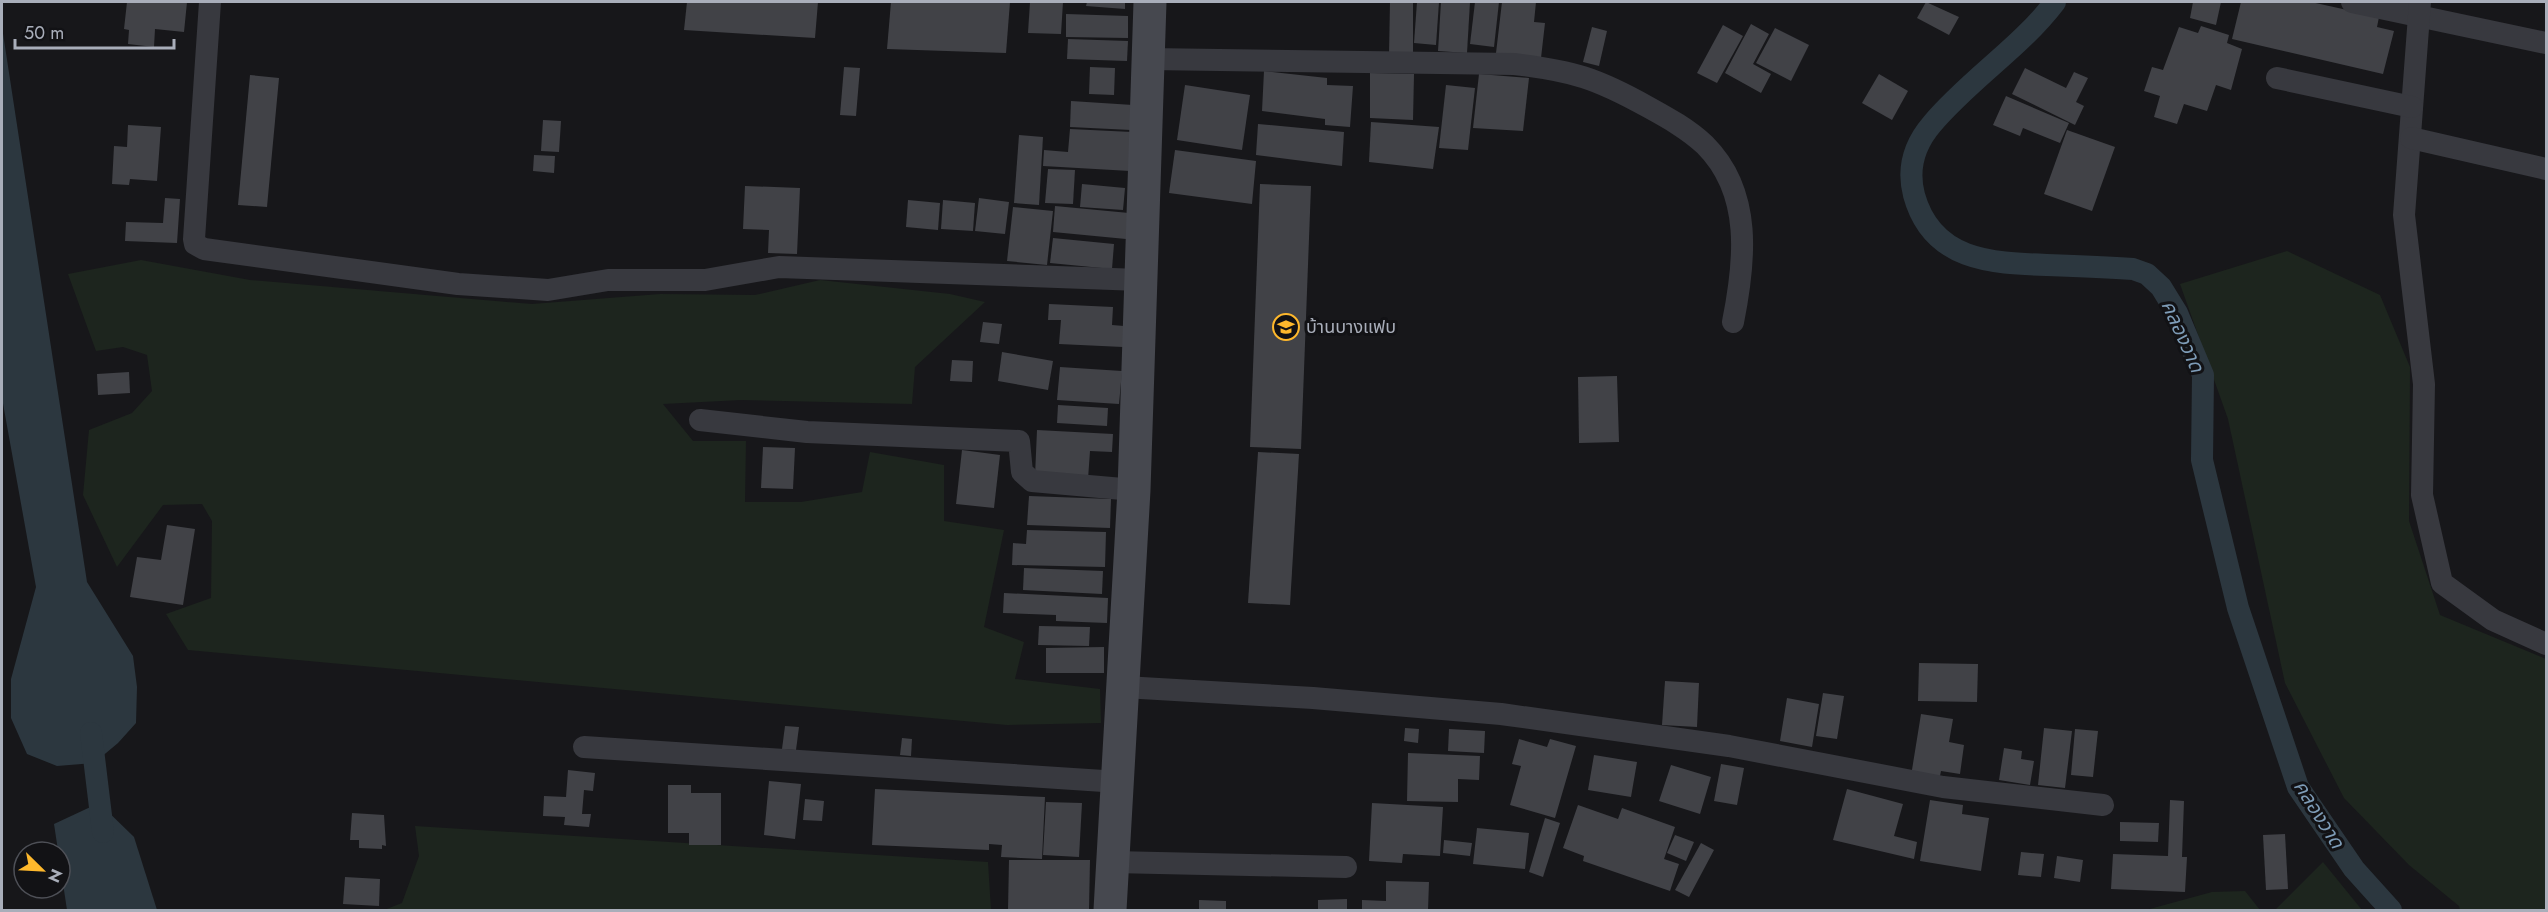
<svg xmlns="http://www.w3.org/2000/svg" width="2548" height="912" viewBox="0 0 2548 912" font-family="Jost,'Noto Sans Thai',sans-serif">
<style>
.green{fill:#1d251e}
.water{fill:#2c373f}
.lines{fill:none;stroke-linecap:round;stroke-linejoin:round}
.canal{stroke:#2c373f;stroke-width:22}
.building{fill:#414247}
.street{stroke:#38393f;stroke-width:22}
.secondary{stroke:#46484f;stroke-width:33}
.labels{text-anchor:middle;stroke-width:6;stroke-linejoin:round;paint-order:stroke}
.poi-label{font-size:18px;fill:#a9aeba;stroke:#121215;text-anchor:start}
.water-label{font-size:20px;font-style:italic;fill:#7e9cb7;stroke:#121215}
</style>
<rect width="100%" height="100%" fill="#17171a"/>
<g class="green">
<polygon points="2287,251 2380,295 2410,367 2409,521 2440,615 2546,659 2546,910 2460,910 2459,906 2409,865 2344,798 2285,683 2228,419 2180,284"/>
<polygon points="141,260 250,280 532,304 660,294 755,295 820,280 950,294 985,302 915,367 912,404 741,400 663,404 693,441 746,441 745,502 801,502 862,492 870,452 944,465 944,521 1004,530 984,627 1024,642 1015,679 1100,689 1101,723 1007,725 188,650 166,614 211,598 212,521 202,504 163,505 117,567 83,495 89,430 132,413 152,391 147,355 123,347 96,351 68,274"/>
<polygon points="415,826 988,862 991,910 384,910 402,903 419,856"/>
<polygon points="2323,862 2362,910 2275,910"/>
<polygon points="2245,891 2260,910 2146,910 2212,892"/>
</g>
<g class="water">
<polygon points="2,27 87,582 133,656 137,687 136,723 118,743 94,763 57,766 27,754 11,718 11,679 36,587 2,398"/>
<polygon points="99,803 134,837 157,910 67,910 54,824"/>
</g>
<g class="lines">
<g class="canal">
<path d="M2055,2C2020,48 1970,79 1932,124C1914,145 1907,168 1914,195C1932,261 1991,263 2047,265C2076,266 2104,267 2133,269L2147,274L2161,287L2177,313L2203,375L2202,460L2238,608L2298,787L2354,869L2391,910"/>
<polyline points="91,733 103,832"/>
</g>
</g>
<g class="building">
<polygon points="127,2 187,2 184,32 155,29 154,47 128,44 129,30 124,29"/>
<polygon points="687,2 818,2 815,38 684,30"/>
<polygon points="891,2 1010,2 1006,53 887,49"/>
<polygon points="1030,2 1063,2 1061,34 1028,33"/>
<polygon points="1087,2 1125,2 1125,9 1086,6"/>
<polygon points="1390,2 1413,2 1413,55 1389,55"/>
<polygon points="1417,2 1439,2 1436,45 1414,43"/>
<polygon points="1441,2 1470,2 1467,53 1438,51"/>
<polygon points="1475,2 1499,2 1494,47 1470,44"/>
<polygon points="1502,2 1536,2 1534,22 1545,23 1541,58 1496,53"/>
<polygon points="1926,2 1959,17 1949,35 1917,18"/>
<polygon points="2193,2 2221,2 2216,25 2190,18"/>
<polygon points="2241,2 2311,2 2379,17 2377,27 2394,31 2383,74 2232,39"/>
<polygon points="1066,14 1128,16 1128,38 1066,37"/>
<polygon points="1751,24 1769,34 1753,64 1771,74 1761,93 1725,73"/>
<polygon points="1723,25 1743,36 1717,83 1697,73"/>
<polygon points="2201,26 2229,35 2227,43 2242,49 2231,90 2216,85 2207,111 2184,104 2177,124 2154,117 2160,96 2144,91 2152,67 2163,70 2179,27 2198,33"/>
<polygon points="1592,27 1607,31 1599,66 1583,62"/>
<polygon points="1775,28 1809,45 1791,81 1756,63"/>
<polygon points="1068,39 1128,41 1127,61 1067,59"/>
<polygon points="844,67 860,68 856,116 840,115"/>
<polygon points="1090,67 1115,68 1114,95 1089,94"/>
<polygon points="2025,68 2066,88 2074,72 2088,78 2076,102 2084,106 2075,125 2012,94"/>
<polygon points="1264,71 1327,78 1327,85 1353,86 1350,127 1325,125 1325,119 1262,111"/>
<polygon points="1370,73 1414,74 1413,120 1370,118"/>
<polygon points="1479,74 1529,78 1523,131 1473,128"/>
<polygon points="1879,74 1908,91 1892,120 1862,103"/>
<polygon points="250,75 279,78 267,207 238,205"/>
<polygon points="1185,85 1250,95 1242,150 1177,140"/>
<polygon points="1446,85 1475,88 1468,150 1439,148"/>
<polygon points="2006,96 2069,123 2060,143 2023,128 2020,136 1993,125"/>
<polygon points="1071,101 1133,105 1131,130 1070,127"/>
<polygon points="543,120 561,121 559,152 541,151"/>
<polygon points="1371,122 1439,127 1433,169 1369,162"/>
<polygon points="1258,124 1344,132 1342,166 1256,155"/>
<polygon points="128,125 161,127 157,181 130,179 129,185 112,184 114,146 127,147"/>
<polygon points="1070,129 1132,132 1130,171 1043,166 1044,150 1068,152"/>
<polygon points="2067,130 2115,147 2092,211 2044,194"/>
<polygon points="1019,135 1043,137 1039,205 1014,203"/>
<polygon points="1175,150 1256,161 1252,204 1169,193"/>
<polygon points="534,155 555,156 554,173 533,171"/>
<polygon points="1048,169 1075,170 1073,204 1045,203"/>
<polygon points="1082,184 1125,188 1123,210 1080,207"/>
<polygon points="1260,184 1311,186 1301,449 1250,447"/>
<polygon points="745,186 800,188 797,254 768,253 769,230 743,229"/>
<polygon points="165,198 180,199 177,243 125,241 126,222 163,223"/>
<polygon points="979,198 1009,202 1005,234 975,231"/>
<polygon points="908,200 940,203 938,230 906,227"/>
<polygon points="943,200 975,203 973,231 941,229"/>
<polygon points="1055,206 1129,213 1126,239 1053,232"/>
<polygon points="1013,207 1053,211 1047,265 1007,261"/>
<polygon points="1053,238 1114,244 1112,269 1050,263"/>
<polygon points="1049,304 1113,307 1112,325 1124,326 1123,347 1059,344 1061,320 1048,320"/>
<polygon points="983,322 1002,324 999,344 980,342"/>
<polygon points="1002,352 1053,361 1048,390 998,381"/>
<polygon points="952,360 973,361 972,382 950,381"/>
<polygon points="1060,367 1122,371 1119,404 1057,400"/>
<polygon points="129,372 130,393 98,395 97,374"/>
<polygon points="1617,376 1619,442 1579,443 1578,377"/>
<polygon points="1058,405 1108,408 1107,426 1057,423"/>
<polygon points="1037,430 1113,434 1112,452 1090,451 1088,479 1035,476"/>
<polygon points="763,447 795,448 793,489 761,488"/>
<polygon points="962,450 1000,455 994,508 956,504"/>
<polygon points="1258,452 1299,454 1290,605 1248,603"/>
<polygon points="1029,496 1111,499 1110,528 1027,525"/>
<polygon points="167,525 195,529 183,605 130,597 137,557 161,560"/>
<polygon points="1027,530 1106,532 1105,567 1012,565 1013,543 1026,544"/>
<polygon points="1024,568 1103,571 1102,594 1023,590"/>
<polygon points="1004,593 1108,598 1107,623 1056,621 1056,615 1003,613"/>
<polygon points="1039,626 1090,627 1089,646 1038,645"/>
<polygon points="1104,647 1104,673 1046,673 1046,648"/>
<polygon points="1919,663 1978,664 1977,702 1918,701"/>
<polygon points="1665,681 1699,683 1697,727 1662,725"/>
<polygon points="1823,693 1844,696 1837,739 1816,736"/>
<polygon points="1787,698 1819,704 1812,747 1780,741"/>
<polygon points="1921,714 1953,719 1949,742 1964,745 1960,774 1941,771 1939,781 1911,776"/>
<polygon points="785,726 799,727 796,750 782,749"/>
<polygon points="1405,728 1419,729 1418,743 1404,741"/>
<polygon points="2044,728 2072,731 2065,788 2038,785"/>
<polygon points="1449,729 1485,731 1484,753 1448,751"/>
<polygon points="2075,729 2098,731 2093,777 2071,775"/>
<polygon points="902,738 912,739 911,756 900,755"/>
<polygon points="1519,739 1547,747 1550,739 1576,746 1555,818 1510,805 1521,766 1512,764"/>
<polygon points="2004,748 2022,751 2021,759 2034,761 2030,785 1999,780"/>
<polygon points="1408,753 1480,756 1479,780 1458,779 1458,802 1407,801"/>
<polygon points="1594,755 1637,762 1631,797 1588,790"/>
<polygon points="1721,764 1744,768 1737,805 1714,801"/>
<polygon points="1671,765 1711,777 1700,814 1659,801"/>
<polygon points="568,770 595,773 593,791 584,790 582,814 591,814 589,827 564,825 565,817 543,816 544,796 566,797"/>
<polygon points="769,781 801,784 795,839 764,835"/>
<polygon points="668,785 691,785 691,793 721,793 721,845 689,845 689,833 668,833"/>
<polygon points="875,789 1045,797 1042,859 1001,857 1002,845 989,844 989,850 872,845"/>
<polygon points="1847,789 1903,804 1894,836 1917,842 1914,859 1833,840"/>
<polygon points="805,799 824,801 822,821 803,820"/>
<polygon points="1930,800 1963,805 1962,814 1989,818 1981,871 1920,861"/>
<polygon points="2170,800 2184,801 2182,857 2187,857 2185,892 2111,889 2113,854 2168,856"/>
<polygon points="1046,802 1082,803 1079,857 1043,855"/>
<polygon points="1372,803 1443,807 1440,856 1403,854 1402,863 1369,861"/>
<polygon points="1578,805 1618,819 1622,808 1675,827 1664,859 1679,864 1670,891 1583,861 1584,856 1563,848"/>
<polygon points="352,813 384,815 386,846 382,845 382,849 359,848 359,840 350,840"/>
<polygon points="1545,818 1560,823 1543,877 1529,872"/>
<polygon points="2120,822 2159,823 2158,842 2120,841"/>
<polygon points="1477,828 1529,833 1525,869 1473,864"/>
<polygon points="2285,834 2288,889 2266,890 2263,835"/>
<polygon points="1675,835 1694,842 1686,861 1667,853"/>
<polygon points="1444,840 1472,843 1470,856 1443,853"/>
<polygon points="1701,843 1714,850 1689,897 1675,890"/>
<polygon points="2021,852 2044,854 2041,877 2018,875"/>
<polygon points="2057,856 2083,860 2080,882 2054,878"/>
<polygon points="1009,860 1090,860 1089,910 1008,910"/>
<polygon points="345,877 380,879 379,906 343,904"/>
<polygon points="1386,881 1429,882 1428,910 1362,910 1362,900 1386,901"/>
<polygon points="1347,899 1347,910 1318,910 1318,900"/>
<polygon points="1199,900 1226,901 1226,910 1199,910"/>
</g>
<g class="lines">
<g class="street">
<polyline points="210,2 194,239 195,244 204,249 458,284 548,290 608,280 705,280 779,267 1140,280"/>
<polyline points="2352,2 2546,43"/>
<polyline points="2420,2 2404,215 2424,384 2422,495 2442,583 2493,620 2546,644"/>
<path d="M1149,59L1514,64C1573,71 1596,78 1648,107C1668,118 1688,129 1705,145C1753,193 1745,262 1733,322"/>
<polyline points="2277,78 2412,107"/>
<polyline points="2411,138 2546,169"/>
<polyline points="700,420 807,432 1019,441 1022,472 1032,481 1134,490"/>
<polyline points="1124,687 1313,698 1501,714 1729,746 1943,787 2103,805"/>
<polyline points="584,747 1119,782"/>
<polyline points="1113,862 1346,867"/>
</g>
<polyline class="secondary" points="1110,910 1134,490 1150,2"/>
</g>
<defs>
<symbol id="school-ring" viewBox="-11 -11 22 22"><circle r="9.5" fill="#121215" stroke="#feb82c" stroke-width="1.5"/><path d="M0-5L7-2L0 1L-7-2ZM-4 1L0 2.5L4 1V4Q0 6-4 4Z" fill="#feb82c"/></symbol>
</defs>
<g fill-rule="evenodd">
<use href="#school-ring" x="1271" y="312" width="30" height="30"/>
</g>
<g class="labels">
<g class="poi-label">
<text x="1306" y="333">บ้านบางแฟบ</text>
</g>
<g class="water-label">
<text transform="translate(2183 336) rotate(66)" y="7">คลองวาด</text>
<text transform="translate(2319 814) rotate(58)" y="7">คลองวาด</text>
</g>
</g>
<rect width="2548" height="912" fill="none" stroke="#a9aeba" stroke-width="6"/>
<g transform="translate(42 870) rotate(114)"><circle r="28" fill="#121215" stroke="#4e5057" stroke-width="1.5"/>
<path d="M0-4.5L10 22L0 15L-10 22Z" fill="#feb82c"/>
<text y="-9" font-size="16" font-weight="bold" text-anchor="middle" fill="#a9aeba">N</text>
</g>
<path d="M15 39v9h159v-9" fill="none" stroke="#a9aeba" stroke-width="3"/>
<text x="24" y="39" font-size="18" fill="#a9aeba" stroke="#121215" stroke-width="4.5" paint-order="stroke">50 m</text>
</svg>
